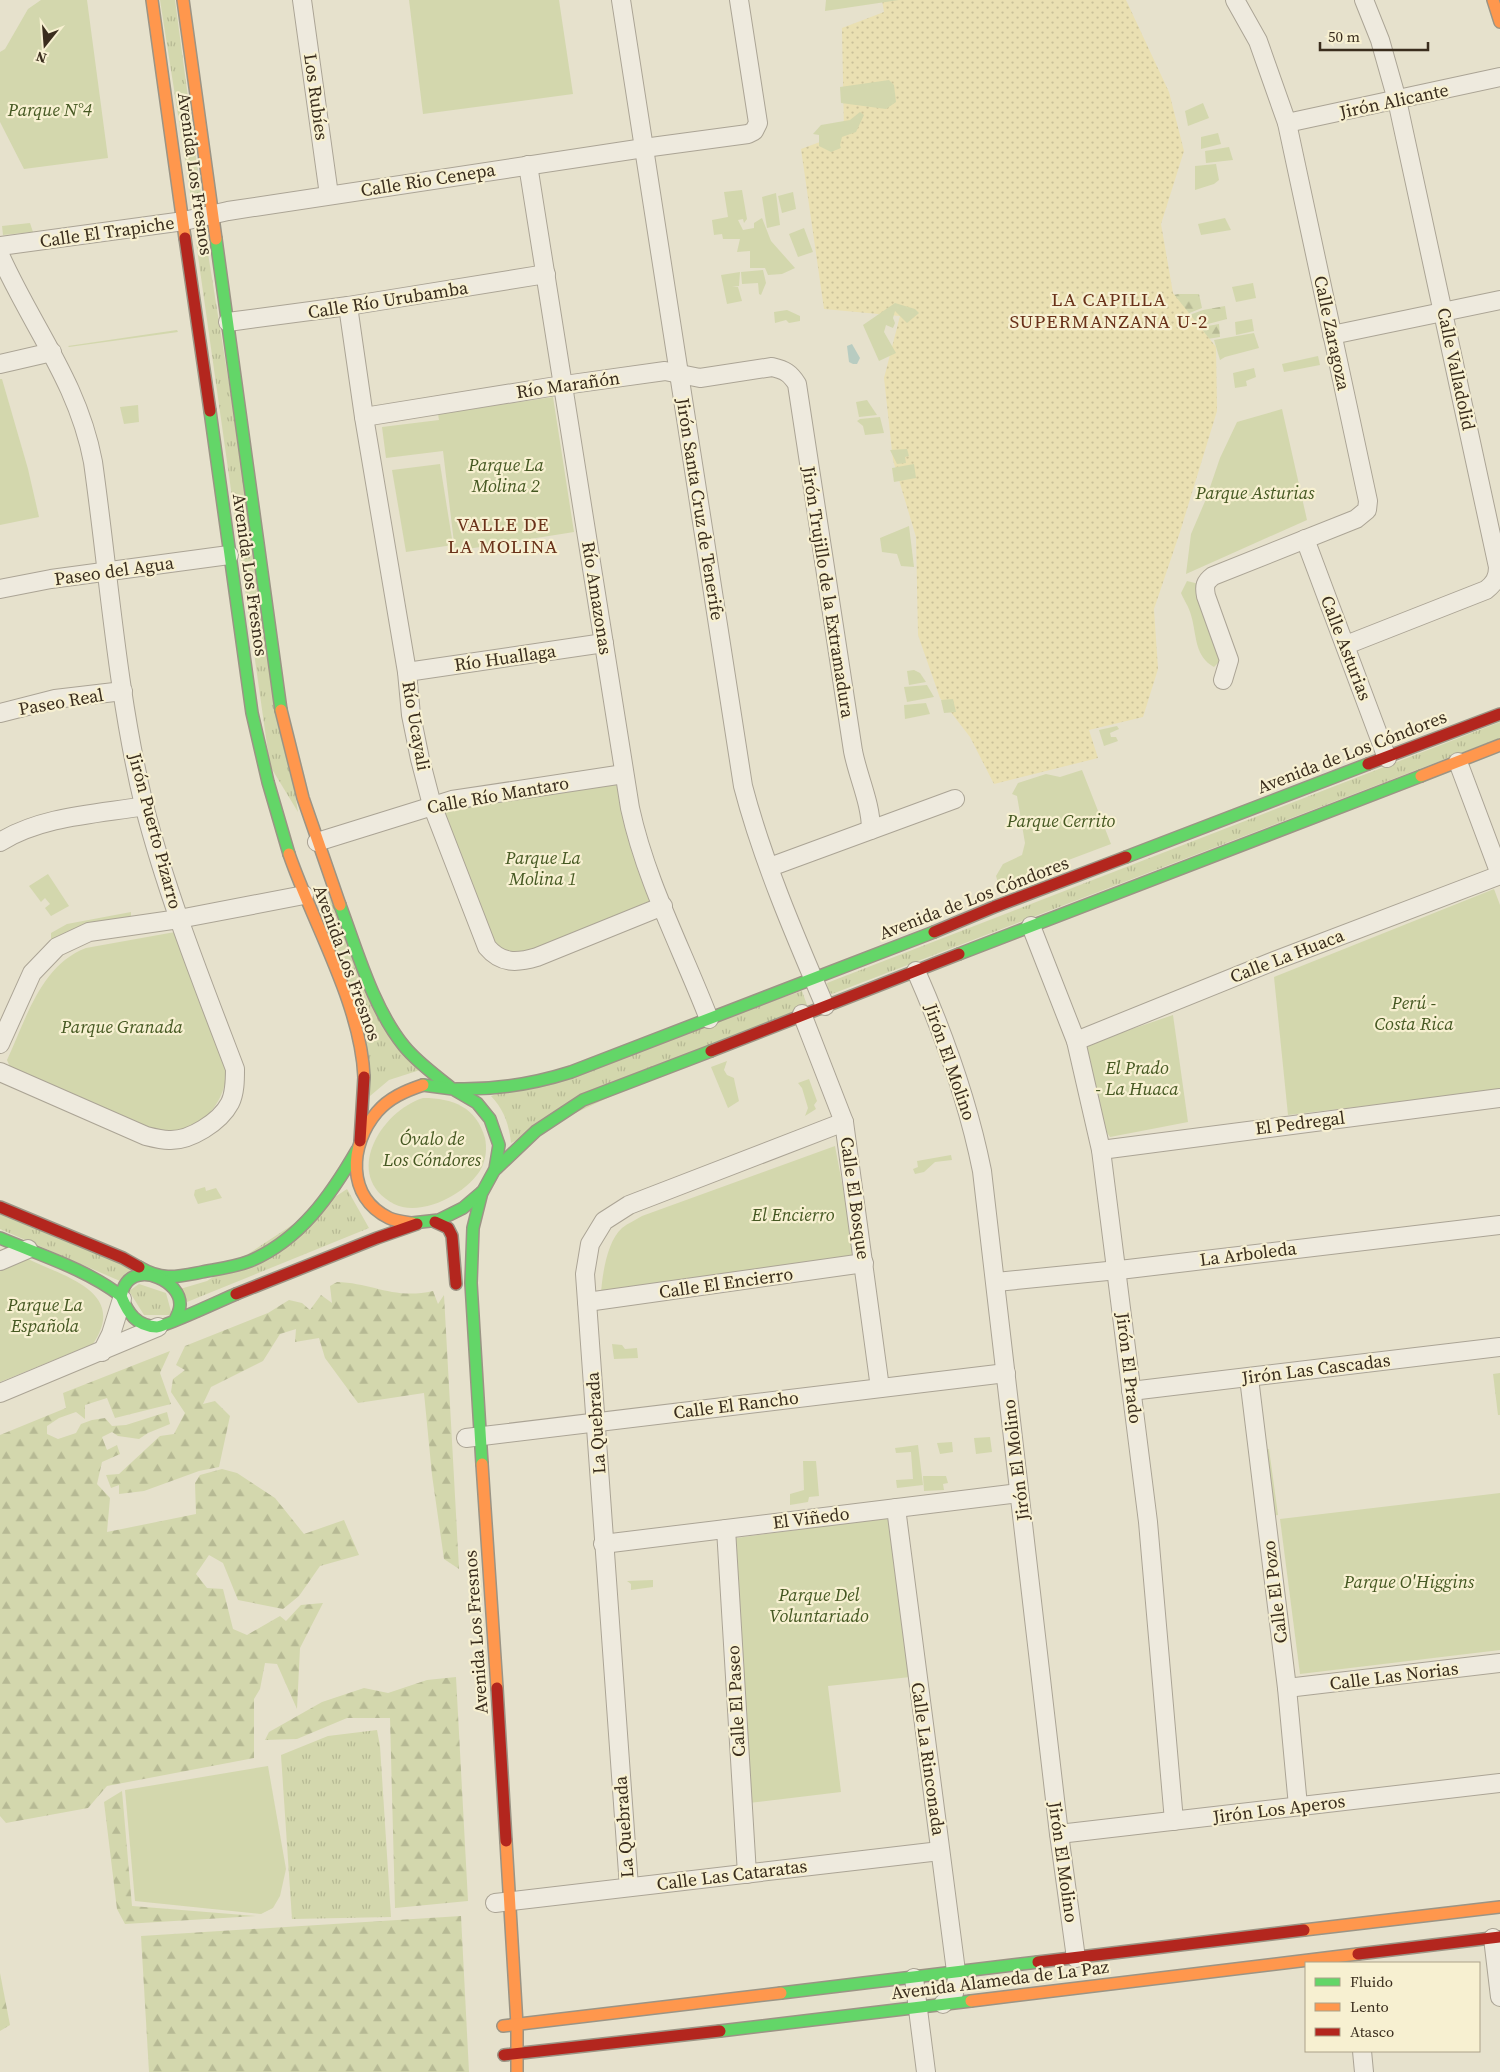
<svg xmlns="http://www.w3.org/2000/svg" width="1500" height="2072" viewBox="0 0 1500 2072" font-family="'Source Serif 4',serif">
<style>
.grass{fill:url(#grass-tufts)}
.forest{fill:url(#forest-firs)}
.sand{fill:url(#sand-dots)}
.green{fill:#d3d7ad}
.water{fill:#b8ccc1}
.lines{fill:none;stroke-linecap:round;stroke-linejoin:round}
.street-casing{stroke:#aba495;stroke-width:20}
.fast-casing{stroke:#9b9485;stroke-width:14}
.slow-casing{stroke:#9b9485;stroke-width:14}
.jam-casing{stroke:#9b9485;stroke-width:14}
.street{stroke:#eeeade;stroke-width:18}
.fast{stroke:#63d668;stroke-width:11}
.slow{stroke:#ff974d;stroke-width:11}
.jam{stroke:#b3261e;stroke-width:11}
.labels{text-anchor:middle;stroke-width:4.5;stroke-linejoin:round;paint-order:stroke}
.street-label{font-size:18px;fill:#3a2d1d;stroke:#f7f0d1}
.park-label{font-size:18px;font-style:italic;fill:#455822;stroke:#f7f0d1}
.neighbourhood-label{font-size:19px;letter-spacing:1px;fill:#693119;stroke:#f7f0d1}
</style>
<defs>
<pattern id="grass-tufts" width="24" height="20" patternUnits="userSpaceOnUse" patternTransform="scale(1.25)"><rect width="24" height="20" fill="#d3d7ad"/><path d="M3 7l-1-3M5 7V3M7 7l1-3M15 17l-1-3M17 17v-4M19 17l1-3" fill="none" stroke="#b6b994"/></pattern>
<pattern id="forest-firs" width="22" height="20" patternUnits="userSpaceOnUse" patternTransform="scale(1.25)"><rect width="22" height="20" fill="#d3d7ad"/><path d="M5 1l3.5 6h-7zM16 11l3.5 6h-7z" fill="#b6b994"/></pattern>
<pattern id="sand-dots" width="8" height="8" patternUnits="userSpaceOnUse" patternTransform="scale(1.25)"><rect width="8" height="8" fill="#eae0b2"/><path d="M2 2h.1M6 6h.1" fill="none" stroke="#c9c099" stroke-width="1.8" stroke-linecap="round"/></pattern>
</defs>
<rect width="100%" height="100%" fill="#e6e1cc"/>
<g class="grass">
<polygon points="160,0 175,0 201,195 197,198 191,198"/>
<polygon points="201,239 206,241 298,812 270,766 196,242"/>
<polygon points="1500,722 1500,738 832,994 828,991 827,983"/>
<polygon points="329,896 420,1070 389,1080 370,1096 335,954"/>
<path d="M802,991L807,1005L511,1143C509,1124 504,1110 491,1096Z"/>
<polygon points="347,1189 369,1228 187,1302 180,1289 207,1281"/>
<polygon points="0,1213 139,1270 120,1281 0,1229"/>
<polygon points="139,1284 166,1293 172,1315 144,1315 129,1291"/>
<polygon points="1500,1373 1500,1415 1498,1415 1493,1374"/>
<polygon points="377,1730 380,1746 391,1917 292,1919 281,1755 328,1736"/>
</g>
<g class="forest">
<polygon points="1178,294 1199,294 1202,308 1182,316 1138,304"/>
<polygon points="1225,306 1227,319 1185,330 1181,318 1203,310"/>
<polygon points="1219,324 1220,337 1201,340 1202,327"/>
<path d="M337,1282C373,1283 394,1300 433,1291L438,1304L444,1295L459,1569L444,1559L432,1475L424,1393L358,1403L325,1358L319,1338L295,1342L296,1329L280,1334L263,1361L211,1387L203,1404L215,1401L230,1416L219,1467L199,1471L144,1491L119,1494V1485L111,1488L106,1475L119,1474L160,1436L174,1434L185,1413L171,1392L173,1379L185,1370L176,1365L185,1346L268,1313L289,1300L302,1303L310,1310L321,1295L332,1303L330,1286Z"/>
<polygon points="170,1351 160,1373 171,1404 115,1418 107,1398 85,1405 85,1419 76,1412 59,1418 47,1426 47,1434 58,1439 76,1433 81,1424 92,1420 105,1418 112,1426 126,1425 167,1412 170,1424 148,1433 139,1439 118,1436 112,1432 102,1437 107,1450 117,1445 120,1454 102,1462 97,1484 110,1498 107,1532 196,1514 195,1483 200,1475 222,1469 237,1473 275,1498 304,1534 344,1520 359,1555 320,1566 299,1596 283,1609 238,1600 223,1563 209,1555 196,1574 207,1588 223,1589 233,1629 247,1635 280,1616 286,1621 301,1605 323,1603 300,1648 297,1709 277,1664 265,1663 260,1689 254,1699 254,1758 107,1786 88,1808 6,1823 0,1816 0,1435 66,1408 63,1393"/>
<polygon points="456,1677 468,1901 395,1908 390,1718 347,1718 297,1739 265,1740 269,1732 322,1702 364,1688 388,1693 427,1680"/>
<polygon points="122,1791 132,1906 256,1916 125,1924 117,1909 104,1802"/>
<polygon points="461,1916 469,2072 149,2072 141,1936"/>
<polygon points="0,1973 10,2025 0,2031"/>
</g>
<polygon class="sand" points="882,0 1126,0 1169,92 1184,151 1161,224 1173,293 1216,347 1217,411 1180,532 1154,609 1158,669 1143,717 1089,730 1098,758 994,784 970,737 940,698 918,635 916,537 893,460 884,378 900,316 824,309 801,149 844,133 842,28 884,12"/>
<g class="green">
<polygon points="41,0 87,0 108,158 24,169 0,122 0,52 5,49 28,9"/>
<polygon points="409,0 559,0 573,94 423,114"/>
<polygon points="826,0 899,0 825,11"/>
<polygon points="889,80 894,85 896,102 886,109 841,103 840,87"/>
<polygon points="1203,103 1209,118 1188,126 1185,111"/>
<polygon points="860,112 864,115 856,132 842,137 840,145 841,148 831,152 819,146 819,135 813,134 821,125 850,120"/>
<polygon points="1218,133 1221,144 1201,149 1201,137"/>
<polygon points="1229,147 1233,160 1206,163 1205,151"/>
<polygon points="1216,164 1219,180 1214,184 1195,190 1195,166"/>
<polygon points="742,190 747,219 744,223 743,219 738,220 743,230 754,228 754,223 762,218 771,241 795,268 782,274 768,275 765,268 750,268 750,251 737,252 740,239 723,239 722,234 714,235 712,220 728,217 724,192"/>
<polygon points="793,192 796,209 782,213 778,196"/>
<polygon points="776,193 780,225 767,228 762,197"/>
<polygon points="1225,218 1231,230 1201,235 1198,224"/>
<polygon points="30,223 33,232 3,235 2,226"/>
<polygon points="804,228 813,252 798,257 789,234"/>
<polygon points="763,270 766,283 761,295 759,294 758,283 742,284 741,272"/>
<polygon points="740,272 739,286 732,287 738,287 742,301 727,304 721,275"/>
<polygon points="1253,283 1256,298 1236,302 1232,287"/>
<polygon points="895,303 915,309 919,313 907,323 895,311 893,318 895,323 893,328 886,325 884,332 896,353 879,361 863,325"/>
<polygon points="787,310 800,316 800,321 789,323 786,320 775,323 774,312"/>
<polygon points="1252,319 1254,331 1236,335 1235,322"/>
<polygon points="177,330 178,332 69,347 68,346"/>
<polygon points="1254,333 1259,348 1225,357 1220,360 1214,340"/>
<polygon points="1318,356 1320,365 1284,372 1282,364"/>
<polygon points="1254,368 1256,377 1246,381 1247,386 1235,388 1233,373"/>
<polygon points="0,379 2,379 28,469 39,517 0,525"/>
<polygon points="553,397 574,532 455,551 443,451 386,458 382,427 439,420 438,414"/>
<polygon points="867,400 877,415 859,417 856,402"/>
<polygon points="138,405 139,422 124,424 120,407"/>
<polygon points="1282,409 1307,520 1186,574 1191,534 1206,499 1220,458 1237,422"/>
<polygon points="880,417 884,433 865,435 863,426 857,421 860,419"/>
<polygon points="907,449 909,456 905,457 906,463 897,464 890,450"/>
<polygon points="440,464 453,545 406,552 392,470"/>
<polygon points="914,464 916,478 894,482 892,468"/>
<polygon points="909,526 914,567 901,566 897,554 882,552 880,538"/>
<path d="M1187,581L1203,585L1222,659L1214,667C1194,656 1197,635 1191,615C1189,607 1184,600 1181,593Z"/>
<polygon points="914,670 920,673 926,682 909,685 907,671"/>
<polygon points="927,685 934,697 907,702 904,687"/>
<polygon points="953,699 956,712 944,713 941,700"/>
<polygon points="926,703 930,714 905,719 904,705"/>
<polygon points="1117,726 1119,729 1110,733 1111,737 1116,737 1118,741 1104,746 1099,730"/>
<polygon points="1082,770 1111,844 999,886 996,876 1003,864 1022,855 1025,843 1017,796 1012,794 1018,783 1046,774 1060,777"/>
<polygon points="615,784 619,789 651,897 648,906 516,956 495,948 444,814 448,809"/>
<polygon points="48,874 69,906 51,916 45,908 50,904 45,898 41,902 29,886"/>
<polygon points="1494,889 1500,905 1500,1090 1288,1115 1274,977"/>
<polygon points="131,912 131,918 83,925 51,940 51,933 67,924"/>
<path d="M175,932L227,1065C228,1095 208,1125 178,1133C171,1135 161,1133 154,1133L10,1067L7,1060C26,1019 41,965 86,948Z"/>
<polygon points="1173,1015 1188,1122 1110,1137 1105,1130 1085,1053 1088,1044"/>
<path d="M727,1061L724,1070L727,1075L734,1078C734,1080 739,1100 739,1101L728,1108L711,1067Z"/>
<polygon points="809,1079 817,1101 814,1105 816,1109 805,1116 808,1108 802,1088 798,1083"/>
<path d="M423,1098C453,1098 476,1107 485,1138C487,1148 486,1158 482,1167C469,1193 421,1218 394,1204C341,1176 381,1111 423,1098Z"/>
<path d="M835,1146L856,1257L601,1294C602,1276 607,1241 622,1228C628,1223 636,1220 642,1216Z"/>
<polygon points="951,1155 952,1160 935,1162 924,1172 915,1174 913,1169 918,1167 917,1161"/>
<polygon points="205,1187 206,1191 216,1188 222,1198 198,1204 194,1195 195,1190"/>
<path d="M28,1259C65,1277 128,1292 93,1344L0,1382V1270Z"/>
<polygon points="612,1344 622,1345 625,1349 637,1348 638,1358 614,1359"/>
<polygon points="990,1437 992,1452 976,1454 974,1438"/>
<polygon points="952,1442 953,1452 940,1454 937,1443"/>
<polygon points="918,1445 923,1485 897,1488 896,1480 913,1479 911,1452 896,1453 895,1448"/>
<polygon points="1269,1449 1278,1515 1271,1516 1263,1450"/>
<polygon points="803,1461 816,1461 819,1496 809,1497 808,1502 790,1505 790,1494 804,1490"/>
<polygon points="923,1476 946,1476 948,1483 943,1484 944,1490 924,1491"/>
<polygon points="1500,1493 1500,1650 1300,1674 1280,1519"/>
<polygon points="886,1518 890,1522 910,1677 828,1686 841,1792 749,1803 735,1542 736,1538"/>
<polygon points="653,1580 653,1587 631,1590 631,1584 627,1581"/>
<polygon points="268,1766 286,1869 280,1896 273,1908 261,1914 135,1901 125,1790"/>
</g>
<polygon class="water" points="852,344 860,358 857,364 853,364 849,362 847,346"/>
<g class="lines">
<defs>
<g id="street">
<polyline points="302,0 329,195"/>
<path d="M621,0L743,786C762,859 795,936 825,1006"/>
<polyline points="1287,123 1500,77"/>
<path d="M528,165L630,808C646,882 682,949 709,1019"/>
<polyline points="0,246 184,221 228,211 644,148 748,134 754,131 758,123 739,0"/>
<path d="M0,255C32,327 78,382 93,462C109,576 117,693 144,805C167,895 202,982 235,1069C235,1080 235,1093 230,1103C220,1122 190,1141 169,1140C162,1140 154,1138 146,1136L0,1072"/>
<path d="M348,306L364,417L407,672L411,715L420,759L432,805L487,947C501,964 517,963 537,957L663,906"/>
<polyline points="228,322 348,306 546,274"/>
<polyline points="1332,335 1500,300"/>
<polyline points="0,364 52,352"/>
<path d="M364,417L550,387L665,371L700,378L772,367C785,370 790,373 797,384L853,751C858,777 871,803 871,830"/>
<polyline points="1305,539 1387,758"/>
<polyline points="0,589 51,579 229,555"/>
<path d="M1346,645L1486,590C1494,584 1498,578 1498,567L1397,100L1380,40L1364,0"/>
<polyline points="407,672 604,643"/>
<path d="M1223,680L1229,660L1206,596C1204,586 1205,582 1213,576L1356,519L1367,510L1368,501L1287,123L1258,41L1235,0"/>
<polyline points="0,713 55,699 123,691"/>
<polyline points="1458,762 1500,874"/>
<path d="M0,842C42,816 97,814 145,806"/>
<polyline points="317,842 452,800 624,774"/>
<polyline points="770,867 955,799"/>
<polyline points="1031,926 1076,1041 1101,1150 1148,1522 1174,1821"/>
<path d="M916,971C945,1037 968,1101 982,1171L1059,1834L1076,1958"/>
<polyline points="802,1014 844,1122 880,1388"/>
<polyline points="1076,1041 1274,961 1500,875"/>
<polyline points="0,1044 32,973 57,947 89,932 179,919 304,895"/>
<polyline points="1101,1150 1500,1098"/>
<polyline points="0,1261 28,1249"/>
<polyline points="996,1282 1128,1269 1500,1225"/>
<polyline points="587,1302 864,1263"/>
<polyline points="102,1352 111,1334 122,1299"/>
<polyline points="1249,1378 1287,1688 1298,1806"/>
<polyline points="1131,1391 1500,1347"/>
<polyline points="0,1393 158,1327"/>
<polyline points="466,1438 1006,1373"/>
<polyline points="896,1508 957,1979 954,1993 943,2004"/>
<polyline points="726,1529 747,1874"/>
<polyline points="603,1544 1019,1493"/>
<polyline points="1287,1688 1500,1663"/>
<polyline points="1059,1834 1500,1783"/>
<polyline points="629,1887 585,1274 590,1244 604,1221 629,1205 844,1122"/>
<polyline points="495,1903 940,1851"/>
<polyline points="1493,1938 1500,1997"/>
<polyline points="914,1978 926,2072"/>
<polyline points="1362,2051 1364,2072"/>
</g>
<g id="fast">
<polyline points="216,239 281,710"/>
<polyline points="210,411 252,713 268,782 289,854"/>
<polyline points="1126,857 1368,764"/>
<path d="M340,905C357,950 373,1008 404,1046C417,1062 434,1074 450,1087"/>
<polyline points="959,954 1421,776"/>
<path d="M456,1089C496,1090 533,1084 571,1072L934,932"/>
<polyline points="496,1169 536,1131 583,1100 711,1051"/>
<polyline points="482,1192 473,1228 471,1283 482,1464"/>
<polyline points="412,1223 439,1220 463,1208 483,1191 495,1169 499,1145 490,1119 477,1103 453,1089 423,1085"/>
<path d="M0,1238C40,1255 86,1269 121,1296"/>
<path d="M139,1267C163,1281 176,1277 202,1272C218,1269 235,1267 250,1261C300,1240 331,1195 357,1150"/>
<path d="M175,1320C177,1316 180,1310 180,1305C181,1281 138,1262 125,1285C123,1288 122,1293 121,1296C128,1313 136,1326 157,1327C164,1327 224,1299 236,1294"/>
<polyline points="781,1993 1038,1962"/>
<polyline points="720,2031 971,2001"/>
</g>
<g id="slow">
<polyline points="152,0 185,238"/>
<polyline points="183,0 216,239"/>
<polyline points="1493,0 1500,22"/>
<polyline points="281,710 303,798 340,905"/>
<polyline points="1421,776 1500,745"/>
<path d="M289,854C313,924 361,1004 364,1077"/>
<path d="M412,1223C405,1222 395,1221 389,1218C346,1197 349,1145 377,1112C389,1098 405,1091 423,1085"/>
<polyline points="482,1464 497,1688"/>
<polyline points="506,1841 517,2025 517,2072"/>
<polyline points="1304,1930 1500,1907"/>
<polyline points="971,2001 1358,1954"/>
<polyline points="503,2026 781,1993"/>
</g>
<g id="jam">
<polyline points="185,238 210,411"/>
<polyline points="1368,764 1500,714"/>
<polyline points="934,932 994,907 1126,857"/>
<polyline points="711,1051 959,954"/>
<polyline points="360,1141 364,1077"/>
<polyline points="0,1207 123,1258 139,1267"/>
<polyline points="435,1222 448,1228 452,1236 456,1284"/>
<polyline points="236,1294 377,1238 417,1224"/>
<polyline points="497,1688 506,1841"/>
<polyline points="1358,1954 1500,1937"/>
<polyline points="1038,1962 1304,1930"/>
<polyline points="504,2055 720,2031"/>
</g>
</defs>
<use href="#street" class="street-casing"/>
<use href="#fast" class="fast-casing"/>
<use href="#slow" class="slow-casing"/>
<use href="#jam" class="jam-casing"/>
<use href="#street" class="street"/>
<use href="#fast" class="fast"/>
<use href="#slow" class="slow"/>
<use href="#jam" class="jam"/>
</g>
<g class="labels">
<g class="street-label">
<text transform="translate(316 97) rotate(82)" y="6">Los Rubíes</text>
<text transform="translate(1394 101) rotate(-12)" y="6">Jirón Alicante</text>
<text transform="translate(195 174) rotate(82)" y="6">Avenida Los Fresnos</text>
<text transform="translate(428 180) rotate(-9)" y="6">Calle Rio Cenepa</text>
<text transform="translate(107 232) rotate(-8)" y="6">Calle El Trapiche</text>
<text transform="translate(388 300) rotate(-9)" y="6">Calle Río Urubamba</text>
<text transform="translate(1332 333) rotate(78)" y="6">Calle Zaragoza</text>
<text transform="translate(1456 369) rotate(78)" y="6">Calle Valladolid</text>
<text transform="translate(568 385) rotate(-8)" y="6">Río Marañón</text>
<text transform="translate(700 509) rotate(81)" y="6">Jirón Santa Cruz de Tenerife</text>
<text transform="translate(114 571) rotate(-8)" y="6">Paseo del Agua</text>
<text transform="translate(250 575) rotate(82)" y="6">Avenida Los Fresnos</text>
<text transform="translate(828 592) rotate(81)" y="6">Jirón Trujillo de la Extramadura</text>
<text transform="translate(597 598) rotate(81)" y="6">Río Amazonas</text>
<text transform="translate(1346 648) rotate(69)" y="6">Calle Asturias</text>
<text transform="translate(505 658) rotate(-8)" y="6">Río Huallaga</text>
<text transform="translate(61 702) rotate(-10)" y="6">Paseo Real</text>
<text transform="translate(416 726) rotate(80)" y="6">Río Ucayali</text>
<text transform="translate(1352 752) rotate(-21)" y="6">Avenida de Los Cóndores</text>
<text transform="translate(498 795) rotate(-10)" y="6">Calle Río Mantaro</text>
<text transform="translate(155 831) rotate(75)" y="6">Jirón Puerto Pizarro</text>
<text transform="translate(974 898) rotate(-21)" y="6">Avenida de Los Cóndores</text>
<text transform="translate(1287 956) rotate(-21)" y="6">Calle La Huaca</text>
<text transform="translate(347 963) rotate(70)" y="6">Avenida Los Fresnos</text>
<text transform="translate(950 1062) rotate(71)" y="6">Jirón El Molino</text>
<text transform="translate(1300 1123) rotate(-7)" y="6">El Pedregal</text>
<text transform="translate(855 1198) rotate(82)" y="6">Calle El Bosque</text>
<text transform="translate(1248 1254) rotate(-7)" y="6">La Arboleda</text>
<text transform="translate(726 1283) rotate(-8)" y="6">Calle El Encierro</text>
<text transform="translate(1129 1368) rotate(83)" y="6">Jirón El Prado</text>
<text transform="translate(1316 1369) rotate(-7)" y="6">Jirón Las Cascadas</text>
<text transform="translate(736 1405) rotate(-7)" y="6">Calle El Rancho</text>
<text transform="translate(596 1423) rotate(-94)" y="6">La Quebrada</text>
<text transform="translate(1016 1460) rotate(-97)" y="6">Jirón El Molino</text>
<text transform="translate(811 1518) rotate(-7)" y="6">El Viñedo</text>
<text transform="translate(1275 1592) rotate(-97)" y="6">Calle El Pozo</text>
<text transform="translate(476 1632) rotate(-94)" y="6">Avenida Los Fresnos</text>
<text transform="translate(1394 1676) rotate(-7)" y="6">Calle Las Norias</text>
<text transform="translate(736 1701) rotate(-93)" y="6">Calle El Paseo</text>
<text transform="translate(928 1759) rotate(82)" y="6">Calle La Rinconada</text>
<text transform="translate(1279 1809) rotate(-7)" y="6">Jirón Los Aperos</text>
<text transform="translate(624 1827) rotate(-94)" y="6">La Quebrada</text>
<text transform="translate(1063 1862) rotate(82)" y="6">Jirón El Molino</text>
<text transform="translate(732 1875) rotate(-7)" y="6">Calle Las Cataratas</text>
<text transform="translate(1000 1980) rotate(-7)" y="6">Avenida Alameda de La Paz</text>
</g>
<g class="park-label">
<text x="50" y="116">Parque N°4</text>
<text x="506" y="471">Parque La<tspan x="506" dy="21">Molina 2</tspan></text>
<text x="1255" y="499">Parque Asturias</text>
<text x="1061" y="827">Parque Cerrito</text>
<text x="543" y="864">Parque La<tspan x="543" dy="21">Molina 1</tspan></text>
<text x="1414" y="1009">Perú -<tspan x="1414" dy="21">Costa Rica</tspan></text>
<text x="122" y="1033">Parque Granada</text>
<text x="1137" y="1074">El Prado<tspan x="1137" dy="21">- La Huaca</tspan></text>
<text x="432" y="1145">Óvalo de<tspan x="432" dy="21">Los Cóndores</tspan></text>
<text x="793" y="1221">El Encierro</text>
<text x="45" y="1311">Parque La<tspan x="45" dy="21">Española</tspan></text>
<text x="1409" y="1588">Parque O'Higgins</text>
<text x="819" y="1601">Parque Del<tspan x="819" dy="21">Voluntariado</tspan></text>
</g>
<g class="neighbourhood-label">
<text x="1109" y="306">LA CAPILLA<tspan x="1109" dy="22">SUPERMANZANA U-2</tspan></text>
<text x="503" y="531">VALLE DE<tspan x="503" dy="22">LA MOLINA</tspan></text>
</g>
</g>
<rect x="1305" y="1962" width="175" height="90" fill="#f7f0d1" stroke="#aba289"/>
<rect x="1315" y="1978" width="25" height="8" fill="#63d668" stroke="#aba289"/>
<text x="1350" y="1987" font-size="15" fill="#3a2d1d">Fluido</text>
<rect x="1315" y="2003" width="25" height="8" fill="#ff974d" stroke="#aba289"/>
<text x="1350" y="2012" font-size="15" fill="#3a2d1d">Lento</text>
<rect x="1315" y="2028" width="25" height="8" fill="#b3261e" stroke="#aba289"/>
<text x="1350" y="2037" font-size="15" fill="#3a2d1d">Atasco</text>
<g transform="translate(45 45) rotate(197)" stroke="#f7f0d1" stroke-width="4" paint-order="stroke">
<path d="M0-4L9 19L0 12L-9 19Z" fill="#3a2d1d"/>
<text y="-8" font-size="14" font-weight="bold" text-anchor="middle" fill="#3a2d1d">N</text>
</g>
<path d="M1320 42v8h108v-8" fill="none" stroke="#3a2d1d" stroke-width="2.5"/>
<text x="1328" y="42" font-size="15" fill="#3a2d1d" stroke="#f7f0d1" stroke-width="4" paint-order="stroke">50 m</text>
</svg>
